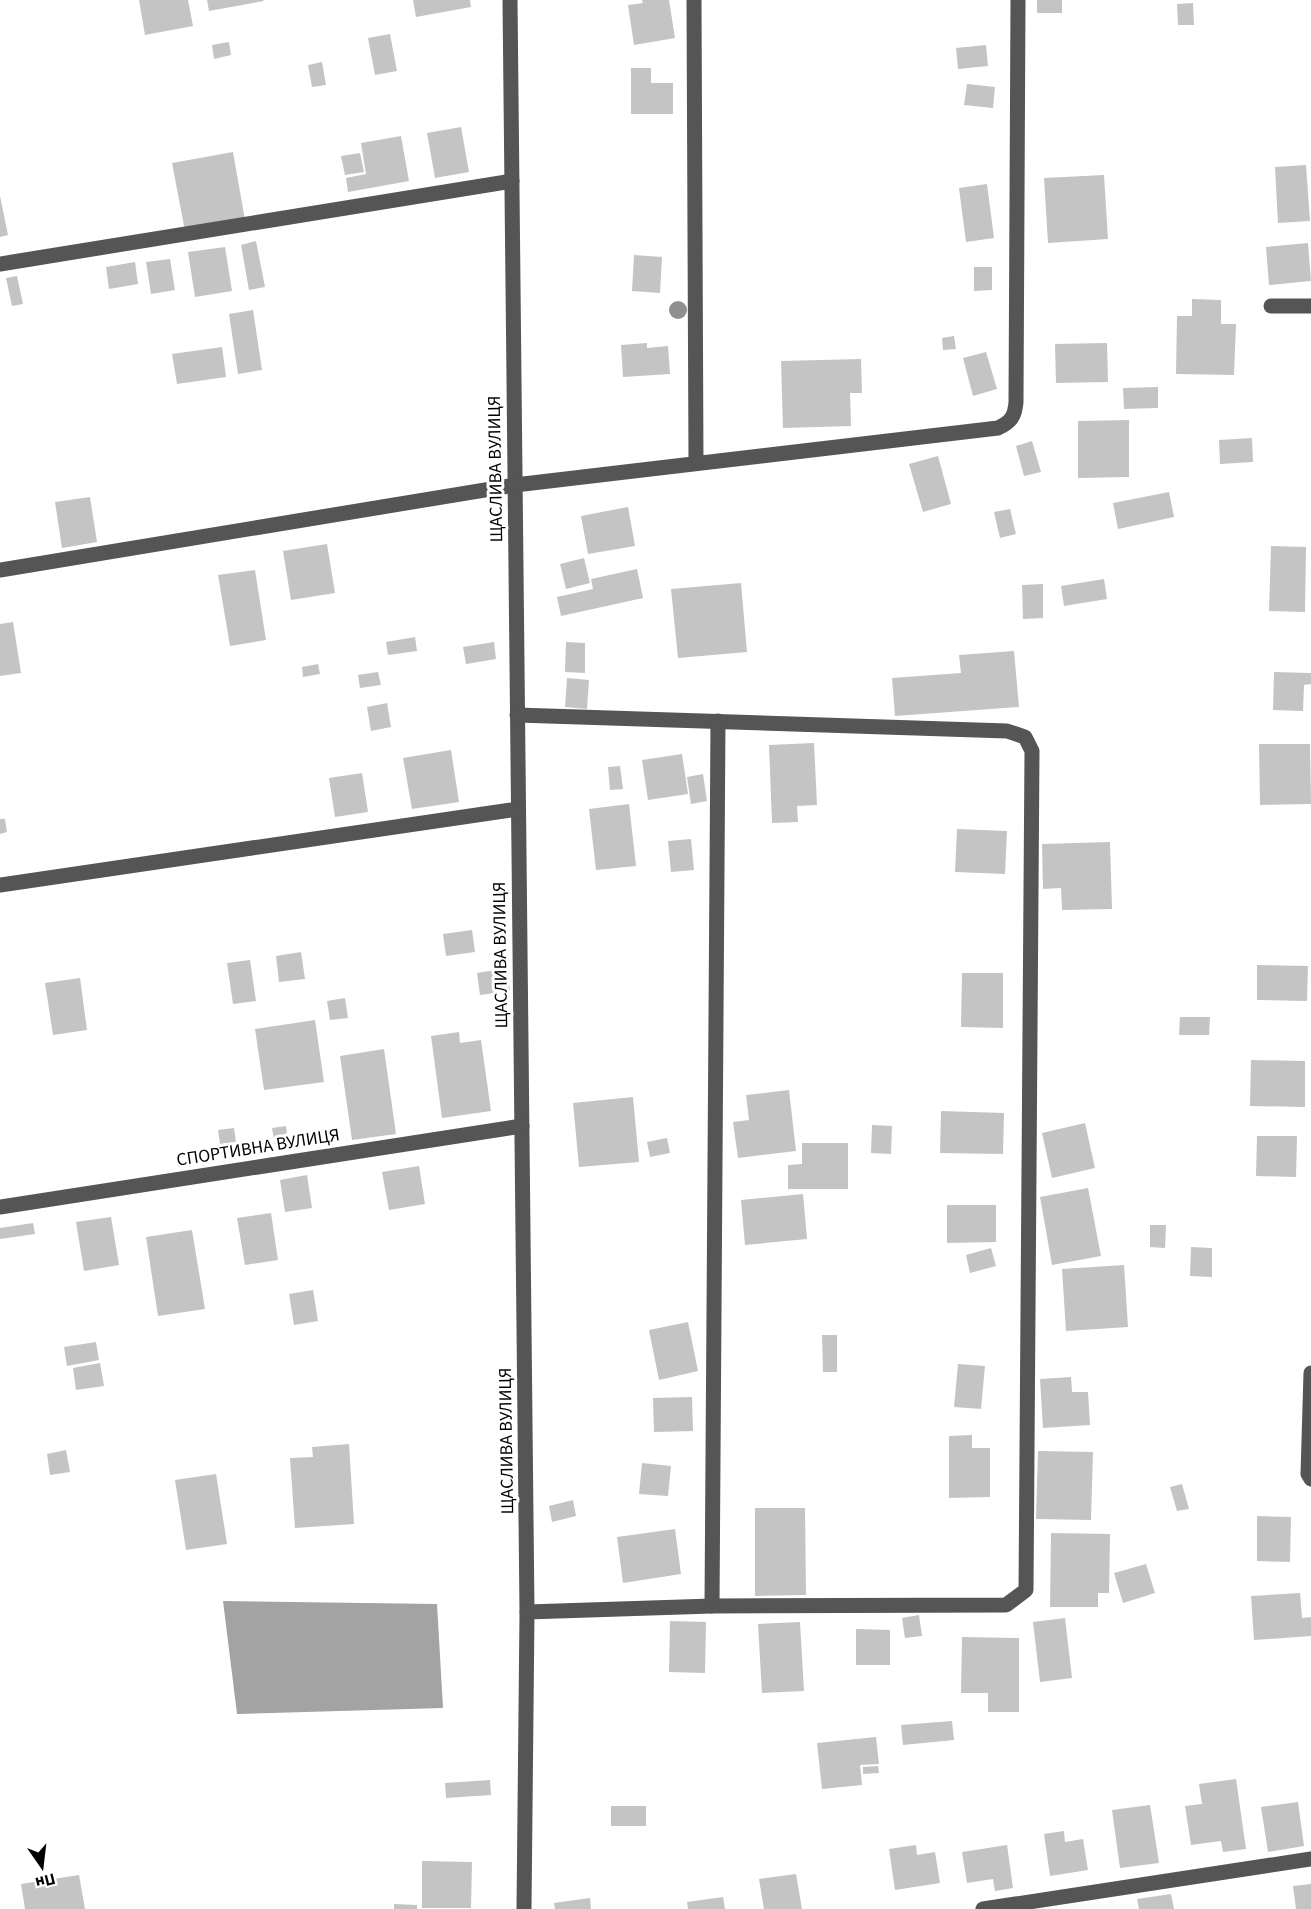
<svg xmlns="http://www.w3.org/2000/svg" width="1311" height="1909" viewBox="0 0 1311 1909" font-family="'Source Sans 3',sans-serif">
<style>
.water{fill:#a3a3a3}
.building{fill:#c4c4c4}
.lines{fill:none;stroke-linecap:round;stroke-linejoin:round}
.minor{stroke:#555;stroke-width:15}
.tree{fill:#8f8f8f}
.labels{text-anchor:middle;stroke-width:6;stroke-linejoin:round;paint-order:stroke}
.street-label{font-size:18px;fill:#000;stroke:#fff}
</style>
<rect width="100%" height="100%" fill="#fff"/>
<polygon class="water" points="223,1601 437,1604 443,1708 237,1714"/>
<g class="building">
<polygon points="139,0 188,0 193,26 145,35"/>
<polygon points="207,0 263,0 264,1 209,11"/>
<polygon points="413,0 470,0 471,7 416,17"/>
<polygon points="642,0 669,0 675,38 634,45 628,5 643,3"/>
<rect x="1037" y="0" width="25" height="13"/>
<polygon points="1193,3 1194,25 1178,25 1177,4"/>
<polygon points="390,34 397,71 375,75 368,38"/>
<polygon points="229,42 231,55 214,59 212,45"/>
<polygon points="986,45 988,66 958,69 956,48"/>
<polygon points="322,62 326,85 312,87 308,65"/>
<polygon points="631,68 651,68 651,83 673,83 673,114 631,114"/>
<polygon points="967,84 995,87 993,108 964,105"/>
<polygon points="461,127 469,172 435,178 427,133"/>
<polygon points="401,136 409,181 348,192 346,178 366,174 361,143"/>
<polygon points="233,152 245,220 185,231 172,163"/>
<polygon points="360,153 364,172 345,175 341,156"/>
<polygon points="1306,165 1310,221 1278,223 1275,167"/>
<polygon points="1104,175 1108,239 1048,243 1044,178"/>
<polygon points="987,184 994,238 966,242 959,188"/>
<polygon points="0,196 8,235 0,237"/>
<polygon points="256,241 265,287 249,290 241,245"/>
<polygon points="1308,243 1311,281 1269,285 1266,247"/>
<polygon points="225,247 232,291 195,297 188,252"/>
<polygon points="634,255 662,257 660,293 632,291"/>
<polygon points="170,259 175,290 151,294 146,262"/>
<polygon points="135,262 138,284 109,289 106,267"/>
<polygon points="974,267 992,267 992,290 974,291"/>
<polygon points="17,276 23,304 12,306 6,278"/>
<polygon points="1192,299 1221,300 1221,324 1236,324 1234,375 1176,374 1177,316 1192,316"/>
<polygon points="253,310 262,370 238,374 229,314"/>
<polygon points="954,336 956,349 943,350 942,338"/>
<polygon points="647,343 647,348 668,346 670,374 623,377 621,345"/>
<polygon points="1107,343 1108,382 1056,383 1055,344"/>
<polygon points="222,347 226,377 177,384 172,354"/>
<polygon points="986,352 997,389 973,396 963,358"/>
<polygon points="861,359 862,393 850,393 851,426 783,428 781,361"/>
<polygon points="1158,387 1158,408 1124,409 1123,388"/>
<polygon points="1129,420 1129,477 1078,478 1078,421"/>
<polygon points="1252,438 1253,462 1220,464 1219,440"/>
<polygon points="1032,441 1041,472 1024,476 1016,446"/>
<polygon points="938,456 951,504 923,512 909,464"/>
<polygon points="1169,492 1174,517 1118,529 1113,503"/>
<polygon points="90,497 97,542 62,548 55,502"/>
<polygon points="628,507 635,546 588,554 581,516"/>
<polygon points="1010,509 1016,534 1000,538 994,512"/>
<polygon points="327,544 335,593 291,600 283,551"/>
<polygon points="1271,546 1306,547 1305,612 1269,611"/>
<polygon points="584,558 590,583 566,589 560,564"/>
<polygon points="637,569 643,598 561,616 557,597 593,589 591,579"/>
<polygon points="255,570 266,640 230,646 218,575"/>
<polygon points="1104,579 1107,599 1064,606 1061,586"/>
<polygon points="741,583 747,652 678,658 671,589"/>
<polygon points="1043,584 1043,618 1023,619 1022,585"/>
<polygon points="13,622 21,673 0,676 0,624"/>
<polygon points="415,637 417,651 388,655 386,642"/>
<polygon points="494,642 496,659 466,664 463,647"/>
<polygon points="566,642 585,643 585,673 565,672"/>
<polygon points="1014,651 1019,707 895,716 892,678 961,673 959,655"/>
<polygon points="318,664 320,674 303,677 302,667"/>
<polygon points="378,672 381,685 360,688 358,675"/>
<polygon points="1274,672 1311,673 1311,684 1304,685 1303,711 1273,710"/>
<polygon points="567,678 589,680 587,709 565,707"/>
<polygon points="387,703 391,727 371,731 367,707"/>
<polygon points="814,743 817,805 797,806 798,822 772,823 769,745"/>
<polygon points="1259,744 1310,744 1311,804 1260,805"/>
<polygon points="451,750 459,802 412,809 403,758"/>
<polygon points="682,754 688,794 648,800 642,760"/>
<polygon points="620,766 623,789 610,790 608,767"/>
<polygon points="362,773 368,812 335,817 329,778"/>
<polygon points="703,774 707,801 691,804 687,777"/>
<polygon points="629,804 636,866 596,870 589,809"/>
<polygon points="0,819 5,819 7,832 0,834"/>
<polygon points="957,829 1007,831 1005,874 955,872"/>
<polygon points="691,839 694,870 671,872 668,841"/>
<polygon points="1110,842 1112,909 1062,910 1061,888 1043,889 1042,844"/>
<polygon points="472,930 475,952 446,956 443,934"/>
<polygon points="301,952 305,979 279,982 276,956"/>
<polygon points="250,960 256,1001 233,1004 227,963"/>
<polygon points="1257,965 1308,966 1307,1001 1257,1000"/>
<polygon points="507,968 510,991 480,995 477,973"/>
<polygon points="962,973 1003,973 1003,1028 961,1027"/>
<polygon points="80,978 87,1030 53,1035 45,983"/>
<polygon points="345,998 348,1018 330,1020 327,1001"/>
<polygon points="1180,1017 1210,1017 1209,1035 1179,1035"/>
<polygon points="315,1020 324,1082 264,1090 255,1029"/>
<polygon points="459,1032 460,1043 481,1040 491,1111 442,1118 431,1036"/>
<polygon points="384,1049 396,1134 352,1140 340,1056"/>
<polygon points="1251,1060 1305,1061 1305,1107 1250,1106"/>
<polygon points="789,1090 796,1151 738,1158 733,1122 749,1120 746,1095"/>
<polygon points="633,1097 639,1162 579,1167 573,1103"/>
<polygon points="941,1111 1004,1113 1003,1154 940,1153"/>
<polygon points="1085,1123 1095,1168 1052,1178 1042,1133"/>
<polygon points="872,1125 892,1126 891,1154 871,1153"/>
<polygon points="286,1126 288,1143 275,1145 272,1128"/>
<polygon points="234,1128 236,1142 220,1144 218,1130"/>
<polygon points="1257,1136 1297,1136 1296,1177 1256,1176"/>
<polygon points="667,1138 670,1153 650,1157 647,1142"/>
<polygon points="802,1143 848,1143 848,1189 788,1189 788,1165 802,1164"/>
<polygon points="419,1166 425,1204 389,1210 382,1172"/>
<polygon points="307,1175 312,1208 285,1212 280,1180"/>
<polygon points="1088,1188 1101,1256 1052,1265 1040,1197"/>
<polygon points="803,1194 807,1239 745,1245 741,1200"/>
<polygon points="947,1205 996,1205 996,1242 947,1243"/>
<polygon points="271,1213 278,1260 245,1265 237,1218"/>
<polygon points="111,1217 119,1265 84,1271 76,1222"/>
<polygon points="33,1223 35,1234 0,1239 0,1228"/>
<polygon points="1150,1225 1166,1225 1165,1248 1150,1247"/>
<polygon points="192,1230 205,1309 158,1316 146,1237"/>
<polygon points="1191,1247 1212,1248 1212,1277 1190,1276"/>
<polygon points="991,1248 996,1266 970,1273 966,1255"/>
<polygon points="1124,1265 1128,1327 1066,1331 1062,1269"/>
<polygon points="313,1290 318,1321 294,1325 289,1294"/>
<polygon points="688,1322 698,1371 659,1380 649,1330"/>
<polygon points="822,1335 837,1335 837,1372 823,1372"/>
<polygon points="96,1342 99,1360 67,1366 64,1347"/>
<polygon points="100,1363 104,1386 76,1390 73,1368"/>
<polygon points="958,1364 985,1366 981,1409 954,1407"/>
<polygon points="1071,1377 1072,1392 1088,1392 1090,1425 1043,1428 1040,1379"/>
<polygon points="692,1397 693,1431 654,1432 653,1398"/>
<polygon points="972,1435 972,1448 990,1448 990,1497 949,1498 949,1436"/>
<polygon points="349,1444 354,1524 295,1528 290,1458 313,1457 312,1447"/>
<polygon points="66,1450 70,1472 50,1475 47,1454"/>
<polygon points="1038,1451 1093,1452 1091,1520 1036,1519"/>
<polygon points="642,1463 671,1466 668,1496 639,1494"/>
<polygon points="216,1474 227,1544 186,1550 175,1480"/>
<polygon points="1182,1484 1189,1509 1177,1511 1170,1487"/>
<polygon points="573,1500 576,1516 552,1522 549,1506"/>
<polygon points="755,1508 805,1508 806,1595 755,1596"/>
<polygon points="1257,1516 1291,1517 1290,1562 1257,1561"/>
<polygon points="675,1529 681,1574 623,1583 617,1537"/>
<polygon points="1051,1533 1110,1534 1109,1593 1098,1593 1098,1607 1050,1607"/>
<polygon points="1146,1564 1155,1593 1123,1603 1114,1573"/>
<polygon points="1300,1593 1302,1618 1311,1617 1311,1636 1254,1640 1251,1596"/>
<polygon points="919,1615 922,1636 905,1638 902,1618"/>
<polygon points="1065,1618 1072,1678 1040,1682 1033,1622"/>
<polygon points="670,1621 706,1622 705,1673 669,1672"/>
<polygon points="800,1622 804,1691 762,1693 758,1624"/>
<polygon points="856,1629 890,1630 890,1665 856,1665"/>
<polygon points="962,1637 1019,1638 1019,1712 988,1712 988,1693 961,1693"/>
<polygon points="952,1721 954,1740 903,1745 901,1725"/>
<polygon points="876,1737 879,1764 860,1765 862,1785 822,1789 817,1743"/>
<polygon points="878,1766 879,1773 863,1774 863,1767"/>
<polygon points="1236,1779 1246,1849 1223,1852 1221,1841 1191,1845 1185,1806 1202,1804 1199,1784"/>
<polygon points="490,1780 491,1795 446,1798 445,1783"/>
<polygon points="1298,1802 1304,1846 1268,1852 1261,1807"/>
<polygon points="1150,1805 1159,1863 1120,1868 1112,1810"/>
<rect x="611" y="1806" width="35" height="20"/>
<polygon points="1064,1831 1065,1842 1083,1839 1088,1870 1050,1876 1044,1834"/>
<polygon points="916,1845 917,1855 935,1852 940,1883 895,1890 889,1849"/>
<polygon points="1007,1845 1013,1888 995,1891 993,1879 967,1883 962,1852"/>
<polygon points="422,1861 472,1862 471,1908 422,1908"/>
<polygon points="796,1874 802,1909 764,1909 759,1879"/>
<polygon points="79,1875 85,1909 25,1909 21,1884"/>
<polygon points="1311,1884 1311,1909 1296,1909 1293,1886"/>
<polygon points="1171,1894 1174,1909 1139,1909 1137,1899"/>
<polygon points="723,1897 725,1909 688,1909 687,1902"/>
<polygon points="590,1898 591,1909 555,1909 554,1903"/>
<polygon points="394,1904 417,1905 417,1909 394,1909"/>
</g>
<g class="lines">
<g class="minor">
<polyline points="510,0 527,1612 524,1909"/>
<polyline points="694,0 696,463"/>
<polyline points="0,264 512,181"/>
<polyline points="1271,306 1311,306"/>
<path d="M0,570L515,485L998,428C1011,422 1015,416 1016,402L1018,0"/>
<polyline points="517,715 1007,731 1025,737 1032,751 1026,1590 1006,1605 712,1606 527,1612"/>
<polyline points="0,885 518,809"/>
<polyline points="0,1207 522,1126"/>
<polyline points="1311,1373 1308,1474 1311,1479"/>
<polyline points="712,1606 718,721"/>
<polyline points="983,1909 1311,1859"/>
</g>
</g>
<circle class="tree" cx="678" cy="310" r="9"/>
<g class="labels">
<g class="street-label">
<text transform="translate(495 469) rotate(-91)" y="6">ЩАСЛИВА ВУЛИЦЯ</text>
<text transform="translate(500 955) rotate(-91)" y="6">ЩАСЛИВА ВУЛИЦЯ</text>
<text transform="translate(258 1147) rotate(-9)" y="6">СПОРТИВНА ВУЛИЦЯ</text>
<text transform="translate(506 1441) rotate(-91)" y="6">ЩАСЛИВА ВУЛИЦЯ</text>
</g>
</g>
<g transform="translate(42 1867) rotate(166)" stroke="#ffffff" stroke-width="4.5" paint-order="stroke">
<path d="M0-4.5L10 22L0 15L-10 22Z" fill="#000000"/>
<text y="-9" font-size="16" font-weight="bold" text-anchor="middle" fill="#000000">Пн</text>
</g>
</svg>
